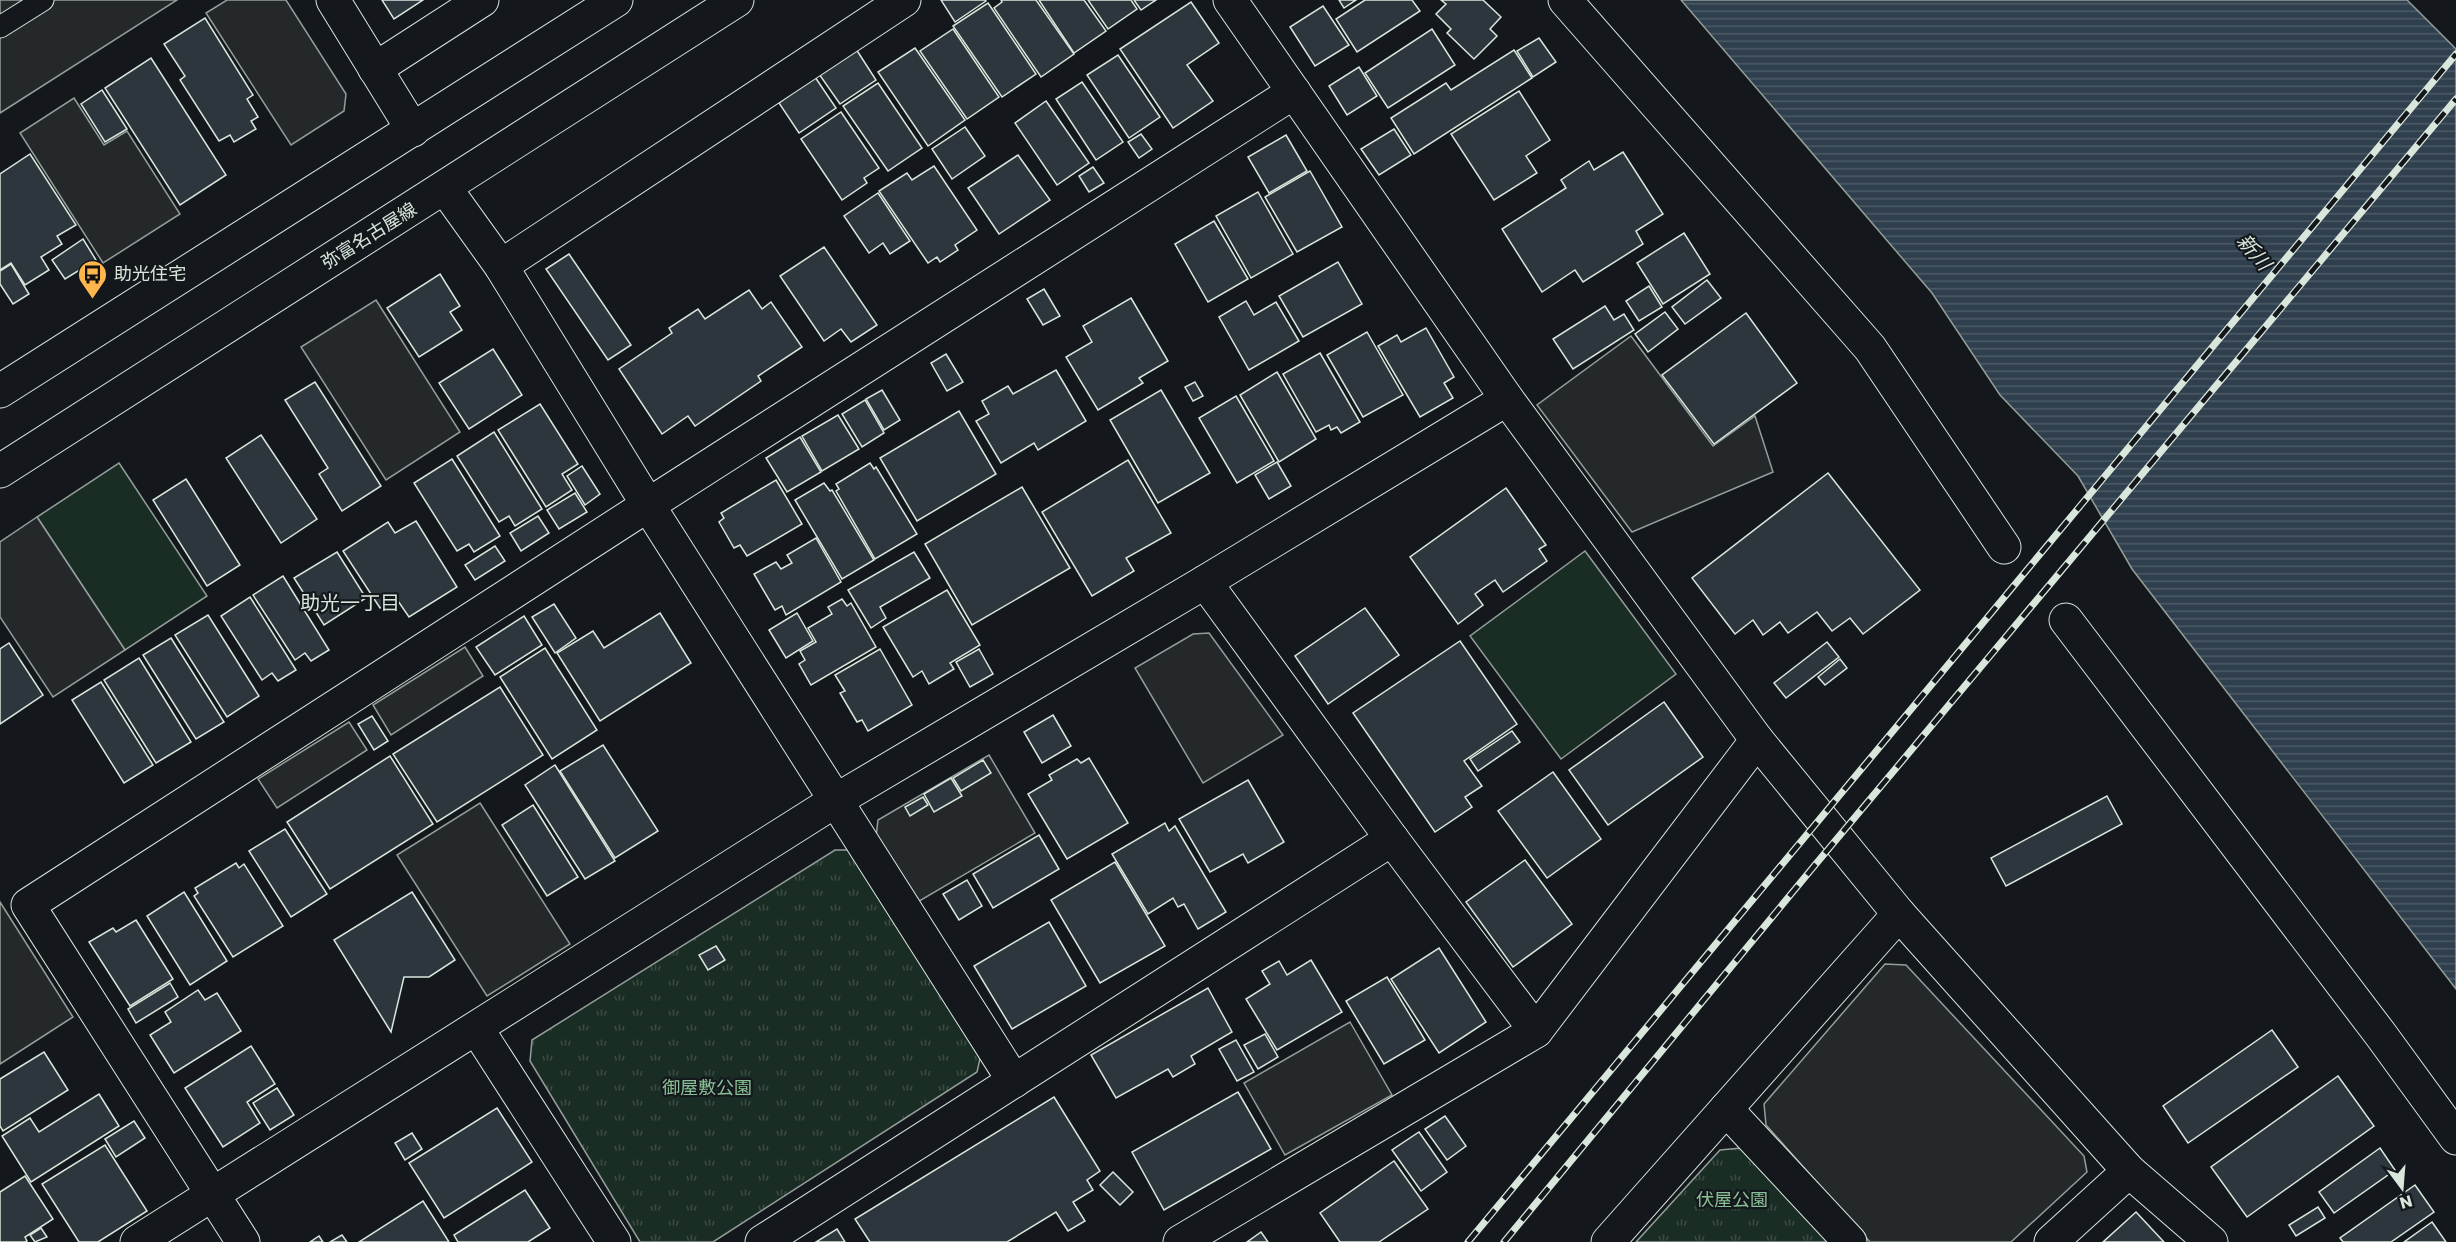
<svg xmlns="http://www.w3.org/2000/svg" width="2456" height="1242" viewBox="0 0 2456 1242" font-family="Poppins,'Noto Sans JP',sans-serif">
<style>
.grass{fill:#1a2d24;stroke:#939e99;stroke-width:1.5}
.park{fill:url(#park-tufts);stroke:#939e99;stroke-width:1.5}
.parking{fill:#24282b;stroke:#939e99;stroke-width:1.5}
.water{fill:url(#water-rules);stroke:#939e99;stroke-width:1.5}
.building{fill:#2c363c;stroke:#d8e6dc;stroke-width:1.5}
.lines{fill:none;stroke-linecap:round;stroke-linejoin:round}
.lane-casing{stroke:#d8e6dc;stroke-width:23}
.street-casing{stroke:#d8e6dc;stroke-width:35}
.primary-casing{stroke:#d8e6dc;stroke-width:35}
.lane{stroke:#14181c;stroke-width:21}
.street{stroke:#14181c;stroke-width:33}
.primary{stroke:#14181c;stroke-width:33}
.rail-casing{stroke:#d8e6dc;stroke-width:7}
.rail{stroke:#14181c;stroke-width:4.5;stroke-dasharray:14;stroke-linecap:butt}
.labels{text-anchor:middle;stroke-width:4.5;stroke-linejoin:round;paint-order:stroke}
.street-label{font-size:18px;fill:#d8e6dc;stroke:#14181c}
.poi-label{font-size:18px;fill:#d8e6dc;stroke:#14181c;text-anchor:start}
.park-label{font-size:18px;fill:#8ac095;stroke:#14181c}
.water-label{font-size:20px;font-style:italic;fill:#d8e6dc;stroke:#14181c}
.neighbourhood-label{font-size:20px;fill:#d8e6dc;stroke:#14181c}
</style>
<defs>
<pattern id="park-tufts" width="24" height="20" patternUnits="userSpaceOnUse" patternTransform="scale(1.5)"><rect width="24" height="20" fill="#1a2d24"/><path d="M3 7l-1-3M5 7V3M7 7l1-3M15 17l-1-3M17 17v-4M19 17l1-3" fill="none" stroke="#3b4b43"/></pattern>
<pattern id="water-rules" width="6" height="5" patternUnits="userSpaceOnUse" patternTransform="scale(1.5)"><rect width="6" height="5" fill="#2f3f4d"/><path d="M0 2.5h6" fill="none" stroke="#4c5b66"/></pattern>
</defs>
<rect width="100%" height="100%" fill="#14181c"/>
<g class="grass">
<polygon points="119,463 207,596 125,650 37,517"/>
<polygon points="1585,551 1676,674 1561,759 1470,636"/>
</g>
<g class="park">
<polygon points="835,850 850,850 982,1050 977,1072 713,1242 640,1242 530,1061 532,1040"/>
<polygon points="1741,1148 1829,1242 1636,1242 1720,1150"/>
</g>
<g class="parking">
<polygon points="0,0 177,0 0,113"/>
<polygon points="227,0 286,0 346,94 344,111 291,145 206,13"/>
<polygon points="74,98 104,145 127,131 180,214 103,263 20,133"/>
<polygon points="376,300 460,432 386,480 301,347"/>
<polygon points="1631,336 1713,446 1755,416 1773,472 1632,532 1537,405"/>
<polygon points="37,517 125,650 53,697 0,617 0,542"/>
<polygon points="1209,633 1283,735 1203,783 1135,668 1193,634"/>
<polygon points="465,647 483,676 391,735 373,705"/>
<polygon points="349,722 367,750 277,808 258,779"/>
<polygon points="989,755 1035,833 916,903 876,837 878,820"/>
<polygon points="480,803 570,944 487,996 397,855"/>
<polygon points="0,902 73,1017 0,1064"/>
<polygon points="1885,964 1906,965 2084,1156 2087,1172 2011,1242 1870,1242 1766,1125 1764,1104"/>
<polygon points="1350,1022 1392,1095 1285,1155 1244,1083"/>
</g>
<polygon class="water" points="1681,0 2407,0 2456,49 2456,989 2132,569 2078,476 2000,395 1932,293"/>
<g class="building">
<polygon points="382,0 423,0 394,19"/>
<polygon points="941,0 985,0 986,1 955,22"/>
<polygon points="1001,0 1036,0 1074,54 1041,77 994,8 1002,2"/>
<polygon points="1039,0 1084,0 1106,31 1074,53"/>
<polygon points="1088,0 1131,0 1137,9 1108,29"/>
<polygon points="1134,0 1156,0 1141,10"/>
<polygon points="1339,0 1356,0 1344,8"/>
<polygon points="1365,0 1412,0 1420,11 1357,52 1336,19"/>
<polygon points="1441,0 1483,0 1501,17 1490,29 1497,36 1474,59 1447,33 1451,29 1436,14 1446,4"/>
<polygon points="1191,2 1219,43 1187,65 1213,101 1173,128 1120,49"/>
<polygon points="988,3 1036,74 1002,97 953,26"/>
<polygon points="1323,6 1349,45 1315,66 1290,27"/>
<polygon points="205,18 253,95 247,99 258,117 251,121 256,129 234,142 230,135 219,141 180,80 185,76 164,44"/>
<polygon points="953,29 999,97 967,119 920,51"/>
<polygon points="1432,29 1455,65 1388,108 1365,73"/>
<polygon points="1539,38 1556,62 1533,77 1517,51"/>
<polygon points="915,48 965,120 928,146 878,72"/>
<polygon points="856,49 876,80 840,104 819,74"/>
<polygon points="1514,50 1532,78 1414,154 1391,118 1446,83 1451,90"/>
<polygon points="1118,55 1160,117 1129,138 1087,75"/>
<polygon points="151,58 226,175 180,205 105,88"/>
<polygon points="1359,67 1377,96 1347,115 1329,86"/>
<polygon points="815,77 836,108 799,133 779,103"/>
<polygon points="1082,82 1123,142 1096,160 1056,99"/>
<polygon points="878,83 922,148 888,171 843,106"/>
<polygon points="102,90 127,129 105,142 81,104"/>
<polygon points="1519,91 1550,140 1526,156 1537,173 1494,200 1451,134"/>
<polygon points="1046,101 1089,163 1057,185 1015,123"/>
<polygon points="841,112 879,168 864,178 867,183 842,200 801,139"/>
<polygon points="965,127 985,156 952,179 932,149"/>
<polygon points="1394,129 1411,155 1379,175 1361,149"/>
<polygon points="1141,134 1152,149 1139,158 1128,142"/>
<polygon points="1286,135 1307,171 1269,193 1248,157"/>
<polygon points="1623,152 1663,214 1636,231 1643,244 1583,282 1575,270 1542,292 1502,229 1566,188 1561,180 1589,161 1594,170"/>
<polygon points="30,154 76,225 57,236 62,244 41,257 49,270 25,285 11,263 0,270 0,174"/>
<polygon points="1018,155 1050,200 999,234 968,188"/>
<polygon points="934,166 977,230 955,245 958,250 940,262 937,257 928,263 879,191 907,173 912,180"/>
<polygon points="1093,167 1104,183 1089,192 1079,176"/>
<polygon points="1310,171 1342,227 1297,252 1265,197"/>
<polygon points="1258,192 1293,254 1251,278 1216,216"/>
<polygon points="878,193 910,241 890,254 883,243 869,253 844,216"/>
<polygon points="1214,221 1248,279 1208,302 1175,244"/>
<polygon points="1684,233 1710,274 1663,304 1637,263"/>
<polygon points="83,239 96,260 65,279 52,260"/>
<polygon points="824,247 877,325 851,342 841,329 824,341 780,276"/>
<polygon points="569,254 631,345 608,360 546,269"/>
<polygon points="1338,262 1362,304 1303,337 1279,296"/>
<polygon points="11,264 29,294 13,304 0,284 0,271"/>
<polygon points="440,274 460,306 450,312 462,330 419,357 387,308"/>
<polygon points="1707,280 1721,298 1685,324 1672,307"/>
<polygon points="1649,286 1662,307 1639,321 1626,301"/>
<polygon points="1044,289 1060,316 1043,325 1027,299"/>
<polygon points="749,290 762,309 771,302 802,347 758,376 761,381 695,426 688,416 662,434 619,369 672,333 669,328 698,309 705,319"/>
<polygon points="1131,298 1168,361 1139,378 1143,383 1098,410 1066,357 1092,342 1083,326"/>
<polygon points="1246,301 1254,315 1276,302 1299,341 1249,370 1219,317"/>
<polygon points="1605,306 1614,320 1624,314 1634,330 1573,369 1553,339"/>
<polygon points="1665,312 1678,329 1648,352 1635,334"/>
<polygon points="1746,313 1797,383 1714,444 1662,375"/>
<polygon points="1426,328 1454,377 1444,383 1453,398 1420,417 1378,346 1397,335 1401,342"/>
<polygon points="1367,332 1403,395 1363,417 1327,355"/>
<polygon points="493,349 522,395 469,429 439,383"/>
<polygon points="1320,353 1360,422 1341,433 1337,427 1331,430 1329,425 1316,432 1283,374"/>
<polygon points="946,354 963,382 947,391 931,363"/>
<polygon points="1056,370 1086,421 1038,450 1034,443 1001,463 976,421 989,414 982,401 1008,386 1013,394"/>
<polygon points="1277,372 1316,439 1279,462 1240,395"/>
<polygon points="315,382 381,486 342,511 319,474 328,468 285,400"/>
<polygon points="1195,382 1203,396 1193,401 1185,387"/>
<polygon points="882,390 900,420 884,430 866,399"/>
<polygon points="1161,390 1210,473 1158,503 1110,420"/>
<polygon points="1236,396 1274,461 1237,483 1199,418"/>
<polygon points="865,400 884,433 862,447 842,414"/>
<polygon points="540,404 578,464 562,474 572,490 546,507 498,430"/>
<polygon points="959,411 996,474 917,521 880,458"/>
<polygon points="838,415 859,449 822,471 802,436"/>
<polygon points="494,432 542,509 515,526 509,516 499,522 457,456"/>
<polygon points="261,435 317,519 281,543 226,458"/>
<polygon points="800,437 821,472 787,492 766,458"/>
<polygon points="452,459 500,536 474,552 469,544 457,551 414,483"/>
<polygon points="1128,460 1171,533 1126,558 1134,571 1092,596 1042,512"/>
<polygon points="1277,462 1291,486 1269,499 1255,475"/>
<polygon points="870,463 874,469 876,467 917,534 875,559 836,491 839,489 836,484"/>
<polygon points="582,466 600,494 585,505 567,476"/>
<polygon points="1828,473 1920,590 1863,634 1850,618 1832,631 1817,612 1788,633 1780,622 1763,635 1753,620 1735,634 1692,578"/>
<polygon points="186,479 240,565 207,586 153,500"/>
<polygon points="776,480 802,524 747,556 740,545 734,548 719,522 724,518 721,513"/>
<polygon points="824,483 830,491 832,490 874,560 842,579 795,500"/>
<polygon points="1022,487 1070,568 972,625 925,544"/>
<polygon points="1506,488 1546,545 1539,549 1547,561 1503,592 1495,580 1475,594 1483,605 1458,624 1410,557"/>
<polygon points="575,493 587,512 559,529 547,510"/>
<polygon points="538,516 549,533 521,551 510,533"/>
<polygon points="416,521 457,587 409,617 396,598 380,608 343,551 388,522 395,533"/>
<polygon points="816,538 841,582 786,615 782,606 775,610 754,574 776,562 781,569 792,563 787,555"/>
<polygon points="495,546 505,561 475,580 465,565"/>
<polygon points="337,552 366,598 324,625 294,578"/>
<polygon points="914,552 930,578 880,607 886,618 871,628 848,590"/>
<polygon points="283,576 329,650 311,661 305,653 295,660 253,595"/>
<polygon points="947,590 980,645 950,663 954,669 929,684 922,671 913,677 883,627"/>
<polygon points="250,597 296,670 278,681 272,673 262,680 221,616"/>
<polygon points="842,599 847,606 851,603 876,647 811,685 799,664 805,660 800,651 816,642 808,628 832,614 828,607"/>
<polygon points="554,604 576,638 555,653 532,617"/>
<polygon points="1365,608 1399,655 1328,704 1295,656"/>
<polygon points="660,613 691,663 600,721 557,653 593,631 604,648"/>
<polygon points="797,613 813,641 786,658 769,630"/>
<polygon points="208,615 259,696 227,717 175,635"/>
<polygon points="524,616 542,645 495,675 476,647"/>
<polygon points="171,638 224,722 196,739 143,655"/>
<polygon points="1460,641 1517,724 1464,761 1482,786 1465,797 1472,807 1435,832 1353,713"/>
<polygon points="1827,642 1839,657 1786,698 1774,683"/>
<polygon points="9,643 43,695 0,724 0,649"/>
<polygon points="545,648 597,730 552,759 500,677"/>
<polygon points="880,649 912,705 868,731 862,720 857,722 840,693 845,691 835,675"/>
<polygon points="979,649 993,674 970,687 956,662"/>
<polygon points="139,658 191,742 156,763 104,680"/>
<polygon points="1840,659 1847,668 1825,685 1818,677"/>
<polygon points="101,682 153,765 124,783 72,700"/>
<polygon points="500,687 543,755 437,822 393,754"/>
<polygon points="1664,702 1703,757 1608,825 1569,770"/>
<polygon points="1053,715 1071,746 1042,763 1024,732"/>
<polygon points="372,716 388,741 374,750 358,724"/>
<polygon points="1512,731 1520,742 1478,771 1470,759"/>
<polygon points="603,745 658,831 615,858 560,771"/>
<polygon points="390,756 433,824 330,889 287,822"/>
<polygon points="1089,758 1128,823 1067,859 1028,794 1052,780 1049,775 1077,759 1081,763"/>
<polygon points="983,760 991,773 961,791 953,778"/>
<polygon points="555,765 615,861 585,879 525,785"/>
<polygon points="1553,772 1601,839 1547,878 1498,811"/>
<polygon points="951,778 962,796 934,812 924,794"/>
<polygon points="1248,780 1284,842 1248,863 1243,854 1210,872 1179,819"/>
<polygon points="2107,796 2122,824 2006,886 1991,858"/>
<polygon points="923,797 928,805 910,816 905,807"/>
<polygon points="533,805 578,877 547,896 502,825"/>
<polygon points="1165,823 1169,831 1175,826 1226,912 1198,929 1184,904 1178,907 1173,898 1148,914 1112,854"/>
<polygon points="285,829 327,894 291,917 249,851"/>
<polygon points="1039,835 1059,869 993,908 973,874"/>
<polygon points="1525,860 1572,924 1513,967 1466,902"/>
<polygon points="1115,862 1165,946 1100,983 1051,900"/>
<polygon points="236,863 239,868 244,864 283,926 233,957 194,896 198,893 195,888"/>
<polygon points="967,880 982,906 959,920 943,894"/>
<polygon points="184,892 227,961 190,985 147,916"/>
<polygon points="412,892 455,960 429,977 404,977 391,1032 334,940"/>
<polygon points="136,920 173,979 130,1006 89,942 113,928 116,932"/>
<polygon points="1049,922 1086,986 1012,1029 974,966"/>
<polygon points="716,946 725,960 708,970 699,955"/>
<polygon points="1439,948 1486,1022 1439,1053 1391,979"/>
<polygon points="1311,960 1342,1012 1277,1050 1246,999 1270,984 1262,971 1279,961 1287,975"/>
<polygon points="1387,977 1425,1040 1384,1064 1346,1001"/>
<polygon points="170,983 178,997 136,1023 128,1009"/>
<polygon points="1208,988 1232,1032 1191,1056 1195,1064 1173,1077 1168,1069 1116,1098 1091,1055"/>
<polygon points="198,990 205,1000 217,993 241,1031 174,1073 150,1035 171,1022 165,1012"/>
<polygon points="2272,1030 2298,1067 2188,1143 2163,1106"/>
<polygon points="1265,1034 1278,1057 1258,1069 1244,1045"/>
<polygon points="1236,1040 1254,1072 1237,1081 1219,1049"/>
<polygon points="251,1046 275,1084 247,1102 260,1123 223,1147 185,1088"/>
<polygon points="44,1052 68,1090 3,1131 0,1126 0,1079"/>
<polygon points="2338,1076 2374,1126 2247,1217 2211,1167"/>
<polygon points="277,1088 294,1115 270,1130 253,1103"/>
<polygon points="1238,1092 1271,1149 1164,1210 1132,1152"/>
<polygon points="99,1094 119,1126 31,1182 2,1136 30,1118 39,1132"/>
<polygon points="1054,1097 1100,1171 1087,1180 1093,1190 1073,1202 1085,1221 1068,1231 1056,1212 1007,1242 870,1242 855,1219"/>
<polygon points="497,1108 532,1162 444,1218 409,1163"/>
<polygon points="1445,1116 1466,1146 1447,1160 1425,1129"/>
<polygon points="134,1121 145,1138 116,1157 105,1139"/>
<polygon points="1419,1132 1447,1172 1421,1191 1392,1150"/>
<polygon points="412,1133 422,1149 405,1160 395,1143"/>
<polygon points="105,1145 147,1211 98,1242 79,1242 42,1184"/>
<polygon points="2380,1148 2395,1170 2334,1213 2319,1192"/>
<polygon points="1394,1161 1428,1209 1379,1242 1340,1242 1320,1213"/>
<polygon points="1113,1172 1133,1192 1120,1205 1100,1185"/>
<polygon points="25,1176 53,1219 25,1237 27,1241 25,1242 0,1242 0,1192"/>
<polygon points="2415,1185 2434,1212 2391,1242 2343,1242 2340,1238"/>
<polygon points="525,1190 550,1228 528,1242 458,1242 454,1235"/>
<polygon points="423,1201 449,1242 359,1242"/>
<polygon points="2318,1207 2325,1218 2296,1236 2289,1225"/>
<polygon points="2136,1212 2164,1242 2103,1242"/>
<polygon points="2432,1222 2446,1242 2404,1242"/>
<polygon points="41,1228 47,1237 35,1242 30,1235"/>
<polygon points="837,1229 845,1242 816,1242"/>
<polygon points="1261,1232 1268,1242 1247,1242"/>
<polygon points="342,1235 347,1242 330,1242"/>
<polygon points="319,1236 323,1242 310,1242"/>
</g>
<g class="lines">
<defs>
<polyline id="lane" points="0,27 43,0"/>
<g id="street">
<polyline points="333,0 413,130"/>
<polyline points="1230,0 1507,399 1757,740 1899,914 2129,1171 2211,1242"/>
<polyline points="1565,0 1870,348 2004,547"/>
<polyline points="375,69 482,0"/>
<polyline points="445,188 501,266 648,505 1014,1081"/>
<polyline points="501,266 904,0"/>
<polyline points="2066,620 2381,1035 2456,1138"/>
<polyline points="477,1029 614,1242"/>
<polyline points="1536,1031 1757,740"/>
<polyline points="1726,1109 1850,1242"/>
<polyline points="137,1242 835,801 1205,582 1507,399"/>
<polyline points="243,1242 28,905 648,505 1294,92"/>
<polyline points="762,1242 1392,839"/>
<polyline points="1180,1242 1536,1031 1392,839 1205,582"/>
<polyline points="1608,1242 1899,914"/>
<polyline points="2051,1242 2129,1171"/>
</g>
<g id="primary">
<polyline points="0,391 616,0"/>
<polyline points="0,471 737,0"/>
</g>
</defs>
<use href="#lane" class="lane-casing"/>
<use href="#street" class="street-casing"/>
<use href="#primary" class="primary-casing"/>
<use href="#lane" class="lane"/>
<use href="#street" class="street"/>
<use href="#primary" class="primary"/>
<defs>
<g id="rail">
<polyline points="1468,1242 2456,54"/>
<polyline points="1504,1242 1815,865 2456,99"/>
</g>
</defs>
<use href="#rail" class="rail-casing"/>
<use href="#rail" class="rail"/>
</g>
<defs>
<symbol id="bus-pin" viewBox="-11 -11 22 30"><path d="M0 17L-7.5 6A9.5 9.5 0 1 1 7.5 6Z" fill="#ffb74d" stroke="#14181c"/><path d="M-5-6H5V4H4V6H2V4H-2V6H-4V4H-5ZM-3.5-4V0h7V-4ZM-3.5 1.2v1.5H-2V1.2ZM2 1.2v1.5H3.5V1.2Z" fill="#111"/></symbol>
</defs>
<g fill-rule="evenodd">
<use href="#bus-pin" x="76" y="258" width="33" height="45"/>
</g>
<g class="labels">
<g class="street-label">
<text transform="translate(369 236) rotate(-32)" y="6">弥富名古屋線</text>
</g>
<g class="poi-label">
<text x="114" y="280">助光住宅</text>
</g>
<g class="park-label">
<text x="707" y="1094">御屋敷公園</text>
<text x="1732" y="1206">伏屋公園</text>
</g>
<g class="water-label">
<text transform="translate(2254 252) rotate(50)" y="7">新川</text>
</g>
<g class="neighbourhood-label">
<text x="350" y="610">助光一丁目</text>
</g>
</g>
<g transform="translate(2402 1188) rotate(164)" stroke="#14181c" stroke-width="4.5" paint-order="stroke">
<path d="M0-4.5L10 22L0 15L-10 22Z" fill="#d8e6dc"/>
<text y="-9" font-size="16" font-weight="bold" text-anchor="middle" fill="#d8e6dc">N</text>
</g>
</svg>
